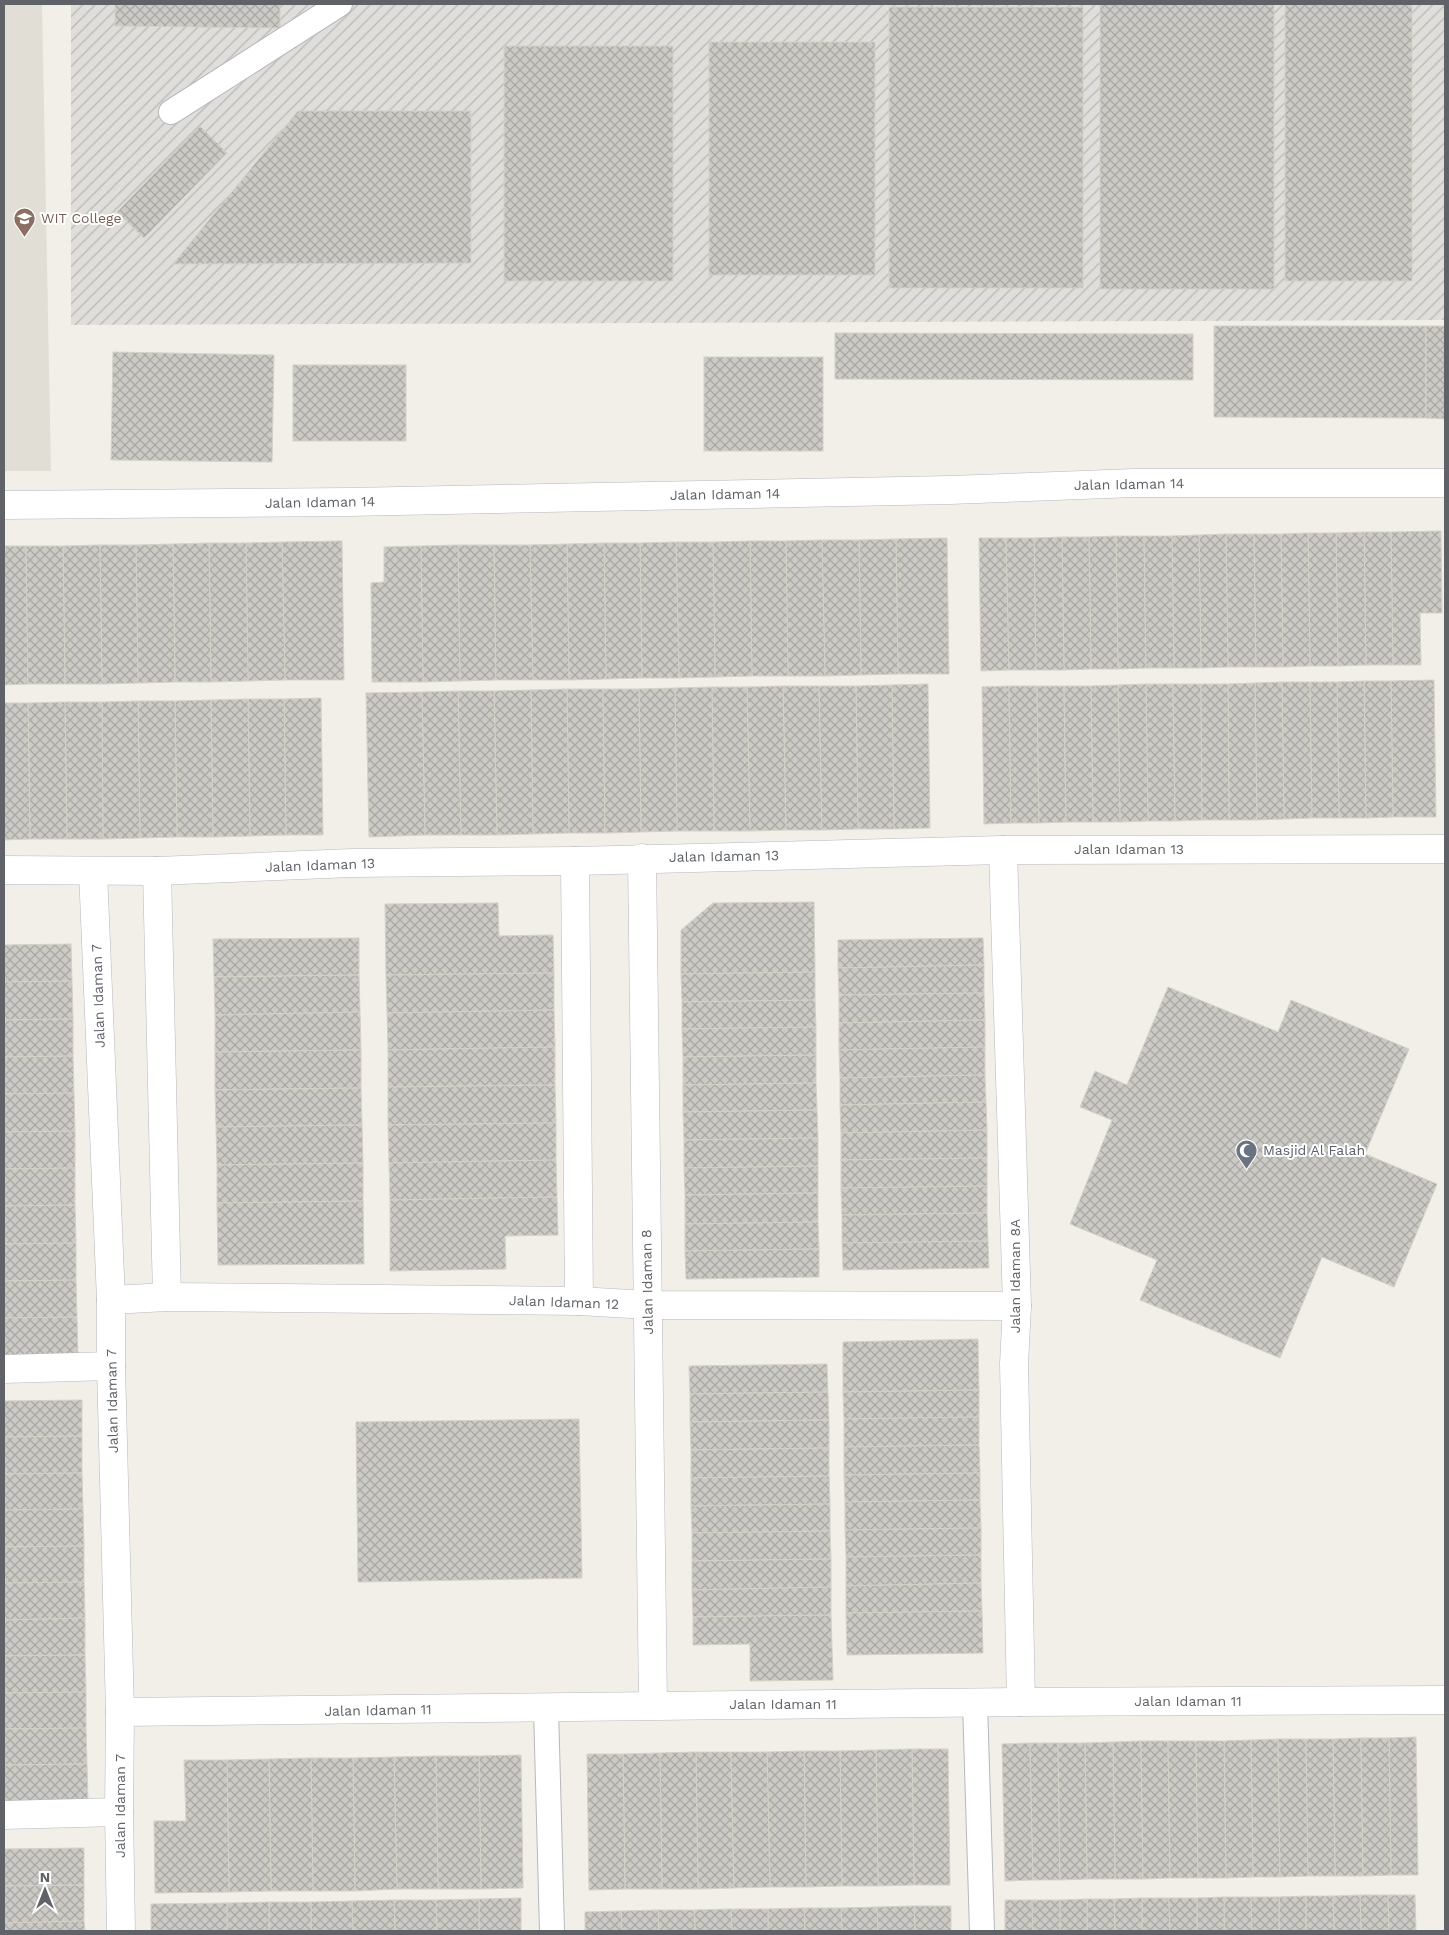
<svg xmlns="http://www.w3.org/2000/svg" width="1449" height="1935" viewBox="0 0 1449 1935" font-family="'Work Sans',sans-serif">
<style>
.industrial{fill:url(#industrial-furrows)}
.education{fill:#e1ded6}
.building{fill:url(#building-cross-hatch);stroke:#d6d1c6}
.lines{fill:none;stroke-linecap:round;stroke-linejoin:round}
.lane-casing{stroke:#b5b8bc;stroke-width:26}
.street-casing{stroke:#b5b8bc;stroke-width:29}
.lane{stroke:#fff;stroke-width:24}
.street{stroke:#fff;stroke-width:28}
.labels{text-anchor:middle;stroke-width:4;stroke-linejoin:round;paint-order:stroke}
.education-label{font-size:14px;fill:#785e54;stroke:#fff;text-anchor:start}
.street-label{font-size:14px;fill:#5f6368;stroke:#fff}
.worship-label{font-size:14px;fill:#5b616d;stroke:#fff;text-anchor:start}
</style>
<defs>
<pattern id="industrial-furrows" width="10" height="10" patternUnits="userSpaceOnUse" patternTransform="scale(1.25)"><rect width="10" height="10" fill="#e0deda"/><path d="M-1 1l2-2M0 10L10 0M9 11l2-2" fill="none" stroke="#b9b8b5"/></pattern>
<pattern id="building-cross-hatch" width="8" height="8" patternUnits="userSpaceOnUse" patternTransform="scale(1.25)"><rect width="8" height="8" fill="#cccac5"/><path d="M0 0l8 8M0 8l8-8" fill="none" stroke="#a9a8a4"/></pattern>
</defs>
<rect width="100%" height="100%" fill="#f1efe8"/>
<polygon class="industrial" points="71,4 1445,4 1445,320 71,325"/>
<polygon class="education" points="4,4 42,4 51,471 4,471"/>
<g class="building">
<polygon points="115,4 280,4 280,28 115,26"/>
<rect x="1100" y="4" width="174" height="285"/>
<rect x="1285" y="4" width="127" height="277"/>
<rect x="889" y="7" width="194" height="281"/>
<rect x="709" y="42" width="166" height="233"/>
<rect x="504" y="46" width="169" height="235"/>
<polygon points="298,111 471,111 471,263 173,264"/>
<polygon points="200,126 227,153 144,238 117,212"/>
<polygon points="1214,326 1426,326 1426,418 1214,417"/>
<polygon points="1426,326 1445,326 1445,419 1426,418"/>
<polygon points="835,333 1193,334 1193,380 835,379"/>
<polygon points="113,352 274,355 272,462 111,460"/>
<rect x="704" y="357" width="119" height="94"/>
<rect x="293" y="365" width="113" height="76"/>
<polygon points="1441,531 1442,613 1420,613 1421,665 1393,665 1391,532"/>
<polygon points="1364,532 1391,532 1393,665 1366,665"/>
<polygon points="1364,532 1366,665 1338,666 1336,533"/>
<polygon points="1308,533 1336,533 1338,666 1310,666"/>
<polygon points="1308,533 1310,666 1283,667 1281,534"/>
<polygon points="1226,534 1254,534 1256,667 1228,667"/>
<polygon points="1226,534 1228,667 1201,668 1199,535"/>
<polygon points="1254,534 1281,534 1283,667 1256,667"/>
<polygon points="1199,535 1201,668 1174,668 1172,536"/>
<polygon points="1116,536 1144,536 1146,668 1118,669"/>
<polygon points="1116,536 1118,669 1091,669 1089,537"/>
<polygon points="1144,536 1172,536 1174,668 1146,668"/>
<polygon points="1062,537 1089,537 1091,669 1064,670"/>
<polygon points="1062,537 1064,670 1036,670 1034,538"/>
<polygon points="947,538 949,674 898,674 896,539"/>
<polygon points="979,538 1006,538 1009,670 981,671"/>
<polygon points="1006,538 1034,538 1036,670 1009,670"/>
<polygon points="896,539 898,674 861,675 859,540"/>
<polygon points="822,540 859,540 861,675 825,676"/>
<polygon points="822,540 825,676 788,676 786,541"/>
<polygon points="342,541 344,680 285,680 282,542"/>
<polygon points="750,541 786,541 788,676 752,676"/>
<polygon points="750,541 752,676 715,677 713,542"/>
<polygon points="282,542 285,680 248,681 246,543"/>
<polygon points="676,542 713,542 715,677 679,678"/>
<polygon points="676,542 679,678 642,678 640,543"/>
<polygon points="209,543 246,543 248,681 211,682"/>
<polygon points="209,543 211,682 175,682 173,544"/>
<polygon points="604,543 640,543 642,678 606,679"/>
<polygon points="604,543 606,679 569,680 567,544"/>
<polygon points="173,544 175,682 138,683 136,545"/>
<polygon points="567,544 569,680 533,680 530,545"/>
<polygon points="100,545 136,545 138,683 102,684"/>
<polygon points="100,545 102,684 65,684 63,546"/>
<polygon points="458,545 494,545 496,680 460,681"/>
<polygon points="458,545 460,681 423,682 421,546"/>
<polygon points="494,545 530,545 533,680 496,680"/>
<polygon points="4,546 26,546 28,684 4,685"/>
<polygon points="26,546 63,546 65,684 28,684"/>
<polygon points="421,546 423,682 372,682 371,583 384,582 384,547"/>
<polygon points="1434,680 1436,817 1393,817 1391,681"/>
<polygon points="1364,681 1391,681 1393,817 1366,818"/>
<polygon points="1364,681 1366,818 1339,818 1337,682"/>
<polygon points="1282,682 1310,682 1312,818 1284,819"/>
<polygon points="1282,682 1284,819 1257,820 1255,683"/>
<polygon points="1310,682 1337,682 1339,818 1312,818"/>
<polygon points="1255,683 1257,820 1229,820 1228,684"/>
<polygon points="928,684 930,828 894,829 892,685"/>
<polygon points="1146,684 1173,684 1175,821 1148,821"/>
<polygon points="1146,684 1148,821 1120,822 1118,685"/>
<polygon points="1173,684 1201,684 1202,820 1175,821"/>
<polygon points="1201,684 1228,684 1229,820 1202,820"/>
<polygon points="892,685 894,829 858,829 856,686"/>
<polygon points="1118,685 1120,822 1093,822 1091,686"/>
<polygon points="783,686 819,686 822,830 786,830"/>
<polygon points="783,686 786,830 750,831 747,687"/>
<polygon points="819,686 856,686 858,829 822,830"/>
<polygon points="1009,686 1011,823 984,824 982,687"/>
<polygon points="1009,686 1037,686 1039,823 1011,823"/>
<polygon points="1037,686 1064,686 1066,822 1039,823"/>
<polygon points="1064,686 1091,686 1093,822 1066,822"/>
<polygon points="712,687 747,687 750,831 714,831"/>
<polygon points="712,687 714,831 677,831 675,688"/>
<polygon points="675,688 677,831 641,832 639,689"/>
<polygon points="567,689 603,689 605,833 569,833"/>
<polygon points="567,689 569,833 533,834 531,690"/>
<polygon points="603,689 639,689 641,832 605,833"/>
<polygon points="531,690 533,834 497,835 494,691"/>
<polygon points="458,691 494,691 497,835 461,835"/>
<polygon points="458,691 461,835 425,835 422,692"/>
<polygon points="422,692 425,835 369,837 366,693"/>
<polygon points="321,698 323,835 286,835 284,699"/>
<polygon points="248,699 284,699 286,835 250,836"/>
<polygon points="248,699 250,836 213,837 211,700"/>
<polygon points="211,700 213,837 177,837 175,701"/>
<polygon points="138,701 175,701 177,837 140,838"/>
<polygon points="138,701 140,838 103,839 102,702"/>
<polygon points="65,702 102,702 103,839 67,839"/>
<polygon points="65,702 67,839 30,839 28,703"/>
<polygon points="4,703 28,703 30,839 4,840"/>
<polygon points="814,902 815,972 681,974 681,930 713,903"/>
<polygon points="498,903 499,936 553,935 554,973 386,975 385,904"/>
<polygon points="359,938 359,975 214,977 213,939"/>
<polygon points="983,938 984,965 838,968 838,940"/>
<polygon points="71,944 72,981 4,982 4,945"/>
<polygon points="984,965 984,993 839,995 838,968"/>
<polygon points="815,972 815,1000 682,1002 681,974"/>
<polygon points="554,973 554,1010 387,1013 386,975"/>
<polygon points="359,975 360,1012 215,1015 214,977"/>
<polygon points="72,981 73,1019 4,1020 4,982"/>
<polygon points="1168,987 1278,1032 1291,1000 1409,1049 1365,1154 1437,1184 1394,1287 1322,1257 1280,1358 1140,1300 1157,1260 1070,1224 1112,1120 1080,1107 1095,1071 1127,1085"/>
<polygon points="984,993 985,1020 839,1023 839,995"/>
<polygon points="815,1000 816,1027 682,1029 682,1002"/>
<polygon points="554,1010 555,1047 388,1050 387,1013"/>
<polygon points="360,1012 361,1050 215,1052 215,1015"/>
<polygon points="73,1019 73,1056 4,1057 4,1020"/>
<polygon points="985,1020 985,1047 839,1050 839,1023"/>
<polygon points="816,1027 816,1055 683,1057 682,1029"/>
<polygon points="555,1047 555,1085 388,1087 388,1050"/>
<polygon points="985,1047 985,1075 840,1078 839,1050"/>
<polygon points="361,1050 361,1088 215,1090 215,1052"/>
<polygon points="816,1055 816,1083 683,1085 683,1057"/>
<polygon points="73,1056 74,1093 4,1094 4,1057"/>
<polygon points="985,1075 986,1102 840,1105 840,1078"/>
<polygon points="816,1083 817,1110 683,1112 683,1085"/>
<polygon points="555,1085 556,1123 388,1125 388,1087"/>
<polygon points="361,1088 362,1125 216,1127 215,1090"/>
<polygon points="74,1093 75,1131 4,1132 4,1094"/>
<polygon points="986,1102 987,1130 841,1133 840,1105"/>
<polygon points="817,1110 818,1138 684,1140 683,1112"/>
<polygon points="556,1123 556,1160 389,1163 388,1125"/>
<polygon points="362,1125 363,1163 217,1165 216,1127"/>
<polygon points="987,1130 987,1158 841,1160 841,1133"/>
<polygon points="75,1131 75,1168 4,1169 4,1132"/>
<polygon points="818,1138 818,1166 684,1168 684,1140"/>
<polygon points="987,1158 987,1186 841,1188 841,1160"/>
<polygon points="556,1160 557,1197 390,1200 389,1163"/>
<polygon points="363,1163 363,1201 217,1203 217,1165"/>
<polygon points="818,1166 818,1193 685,1195 684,1168"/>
<polygon points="75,1168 75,1205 4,1206 4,1169"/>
<polygon points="987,1186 987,1213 842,1215 841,1188"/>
<polygon points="818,1193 818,1222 685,1224 685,1195"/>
<polygon points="557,1197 558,1235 505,1236 506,1269 390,1271 390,1200"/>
<polygon points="363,1201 364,1264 218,1265 217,1203"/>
<polygon points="75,1205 76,1243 4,1244 4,1206"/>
<polygon points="987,1213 988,1241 842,1243 842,1215"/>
<polygon points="818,1222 819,1249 685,1251 685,1224"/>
<polygon points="988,1241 989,1268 843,1270 842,1243"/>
<polygon points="76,1243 76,1280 4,1281 4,1244"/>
<polygon points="819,1249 819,1277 686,1279 685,1251"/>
<polygon points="76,1280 77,1317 4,1318 4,1281"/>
<polygon points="77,1317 78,1355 4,1356 4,1318"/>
<polygon points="978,1339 979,1390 843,1392 843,1342"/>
<polygon points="827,1364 828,1392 690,1394 689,1366"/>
<polygon points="979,1390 979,1417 844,1419 843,1392"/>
<polygon points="828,1392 829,1420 690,1422 690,1394"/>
<polygon points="82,1400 82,1436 4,1437 4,1401"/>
<polygon points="979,1417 979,1445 844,1447 844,1419"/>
<polygon points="579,1419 582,1578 358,1582 356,1422"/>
<polygon points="829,1420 829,1448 691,1450 690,1422"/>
<polygon points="82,1436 82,1473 4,1474 4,1437"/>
<polygon points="979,1445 980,1473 844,1475 844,1447"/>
<polygon points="829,1448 829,1476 691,1478 691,1450"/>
<polygon points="82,1473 83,1509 4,1510 4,1474"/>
<polygon points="980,1473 980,1500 845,1502 844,1475"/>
<polygon points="829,1476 830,1504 691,1506 691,1478"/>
<polygon points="980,1500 981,1528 845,1530 845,1502"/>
<polygon points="830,1504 830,1531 692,1533 691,1506"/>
<polygon points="83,1509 84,1546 4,1547 4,1510"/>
<polygon points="981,1528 981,1555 846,1557 845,1530"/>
<polygon points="830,1531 831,1559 692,1561 692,1533"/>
<polygon points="84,1546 84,1582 4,1583 4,1547"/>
<polygon points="981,1555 981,1583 846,1586 846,1557"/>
<polygon points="831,1559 831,1587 692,1590 692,1561"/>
<polygon points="84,1582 85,1618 4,1620 4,1583"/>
<polygon points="981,1583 982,1611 846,1613 846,1586"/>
<polygon points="831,1587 831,1615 693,1617 692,1590"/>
<polygon points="982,1611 983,1653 847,1655 846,1613"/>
<polygon points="831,1615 833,1680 750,1681 750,1644 693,1645 693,1617"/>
<polygon points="85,1618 85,1655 4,1656 4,1620"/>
<polygon points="85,1655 86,1692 4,1693 4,1656"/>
<polygon points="86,1692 86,1728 4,1729 4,1693"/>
<polygon points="86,1728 87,1764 4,1765 4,1729"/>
<polygon points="1416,1737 1418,1875 1391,1875 1389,1738"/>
<polygon points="1361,1738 1363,1876 1335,1876 1333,1739"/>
<polygon points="1361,1738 1389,1738 1391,1875 1363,1876"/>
<polygon points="1278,1739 1280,1877 1253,1877 1251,1740"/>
<polygon points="1278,1739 1306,1739 1308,1876 1280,1877"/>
<polygon points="1306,1739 1333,1739 1335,1876 1308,1876"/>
<polygon points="1251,1740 1253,1877 1226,1878 1224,1741"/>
<polygon points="1141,1741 1143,1879 1115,1879 1113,1742"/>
<polygon points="1141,1741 1168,1741 1170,1878 1143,1879"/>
<polygon points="1168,1741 1196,1741 1198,1878 1170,1878"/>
<polygon points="1196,1741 1224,1741 1226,1878 1198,1878"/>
<polygon points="1113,1742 1115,1879 1087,1879 1085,1743"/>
<polygon points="1030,1743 1033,1880 1005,1881 1002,1744"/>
<polygon points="1030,1743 1058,1743 1060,1880 1033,1880"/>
<polygon points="1058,1743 1085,1743 1087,1879 1060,1880"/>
<polygon points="912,1749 948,1749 950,1885 914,1885"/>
<polygon points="912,1749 914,1885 878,1886 876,1750"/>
<polygon points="876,1750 878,1886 842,1886 840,1751"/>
<polygon points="804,1751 840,1751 842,1886 806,1887"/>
<polygon points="804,1751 806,1887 770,1887 767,1752"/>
<polygon points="696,1752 731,1752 734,1888 698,1889"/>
<polygon points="696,1752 698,1889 662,1889 660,1753"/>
<polygon points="731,1752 767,1752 770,1887 734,1888"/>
<polygon points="660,1753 662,1889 625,1889 623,1754"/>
<polygon points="587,1754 623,1754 625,1889 589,1890"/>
<polygon points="521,1755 523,1888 481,1889 479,1756"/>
<polygon points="436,1756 479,1756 481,1889 438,1889"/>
<polygon points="436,1756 438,1889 397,1889 394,1757"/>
<polygon points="394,1757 397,1889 355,1891 353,1758"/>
<polygon points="311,1758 353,1758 355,1891 313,1891"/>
<polygon points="311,1758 313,1891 271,1891 269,1759"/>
<polygon points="269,1759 271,1891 229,1892 227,1760"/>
<polygon points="184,1760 227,1760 229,1892 155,1893 154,1821 186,1821"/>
<polygon points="87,1764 88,1801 4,1802 4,1765"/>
<polygon points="84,1848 84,1885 4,1886 4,1849"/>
<polygon points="84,1885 84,1921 4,1923 4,1886"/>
<polygon points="1360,1895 1388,1895 1389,1931 1361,1931"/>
<polygon points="1360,1895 1361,1931 1334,1931 1333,1896"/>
<polygon points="1388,1895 1415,1895 1416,1931 1389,1931"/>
<polygon points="1306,1896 1333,1896 1334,1931 1306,1931"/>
<polygon points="1306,1896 1306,1931 1279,1931 1279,1897"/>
<polygon points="1224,1897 1251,1897 1252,1931 1224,1931"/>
<polygon points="1224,1897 1224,1931 1197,1931 1197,1898"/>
<polygon points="1251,1897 1279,1897 1279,1931 1252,1931"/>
<polygon points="521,1898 521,1931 479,1931 479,1899"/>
<polygon points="1142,1898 1169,1898 1170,1931 1142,1931"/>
<polygon points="1142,1898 1142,1931 1115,1931 1114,1899"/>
<polygon points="1169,1898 1197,1898 1197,1931 1170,1931"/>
<polygon points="479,1899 479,1931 437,1931 436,1900"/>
<polygon points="1087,1899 1114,1899 1115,1931 1087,1931"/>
<polygon points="1087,1899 1087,1931 1060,1931 1060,1900"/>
<polygon points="394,1900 436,1900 437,1931 395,1931"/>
<polygon points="394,1900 395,1931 353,1931 352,1901"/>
<polygon points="1005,1900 1032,1900 1033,1931 1005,1931"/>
<polygon points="1032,1900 1060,1900 1060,1931 1033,1931"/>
<polygon points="352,1901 353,1931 311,1931 311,1902"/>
<rect x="269" y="1902" width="42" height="29"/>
<polygon points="269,1902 269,1931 227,1931 227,1903"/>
<polygon points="227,1903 227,1931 151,1931 151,1904"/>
<polygon points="914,1906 951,1906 951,1931 915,1931"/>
<polygon points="914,1906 915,1931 878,1931 877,1907"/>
<polygon points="877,1907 878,1931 842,1931 841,1908"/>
<polygon points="804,1908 841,1908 842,1931 805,1931"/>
<polygon points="804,1908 805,1931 768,1931 768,1909"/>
<polygon points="731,1909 768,1909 768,1931 732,1931"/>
<polygon points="731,1909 732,1931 695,1931 694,1910"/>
<polygon points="658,1910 694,1910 695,1931 659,1931"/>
<polygon points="658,1910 659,1931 622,1931 621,1911"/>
<polygon points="621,1911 622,1931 585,1931 585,1912"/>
<polygon points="84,1921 85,1931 4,1931 4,1923"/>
</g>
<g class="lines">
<defs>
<g id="lane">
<polyline points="171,112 340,4"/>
<polyline points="975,1703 982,1931"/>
<polyline points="546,1708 552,1931"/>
</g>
<g id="street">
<polyline points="4,505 349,502 950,490 1134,483 1445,483"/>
<polyline points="1003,850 1017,1306 1014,1364 1021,1702"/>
<polyline points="642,858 653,1705"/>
<polyline points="575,861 579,1301"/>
<polyline points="4,870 157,871 352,863 575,861 1003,850 1445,849"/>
<polyline points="93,871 111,1300 111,1366 120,1712 119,1812 121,1931"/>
<polyline points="157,871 167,1297"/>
<polyline points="111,1300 167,1297 579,1301 648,1305 1017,1306"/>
<polyline points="4,1369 111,1366"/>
<polyline points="120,1712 1021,1702 1445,1700"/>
<polyline points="4,1815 119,1812"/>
</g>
</defs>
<use href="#lane" class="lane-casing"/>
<use href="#street" class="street-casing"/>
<use href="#lane" class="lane"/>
<use href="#street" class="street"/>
</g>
<defs>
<symbol id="university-pin" viewBox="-11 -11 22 30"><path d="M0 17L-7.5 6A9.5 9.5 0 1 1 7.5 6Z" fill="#8d6e63" stroke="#fff"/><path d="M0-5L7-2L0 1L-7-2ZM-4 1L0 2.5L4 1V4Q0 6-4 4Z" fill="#fff"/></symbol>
<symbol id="mosque-pin" viewBox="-11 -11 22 30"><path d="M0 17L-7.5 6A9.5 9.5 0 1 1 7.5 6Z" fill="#6b7280" stroke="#fff"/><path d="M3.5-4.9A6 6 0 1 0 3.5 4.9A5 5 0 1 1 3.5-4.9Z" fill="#fff"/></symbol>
</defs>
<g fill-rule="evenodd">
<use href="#university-pin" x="12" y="206" width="25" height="34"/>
<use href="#mosque-pin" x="1234" y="1138" width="25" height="34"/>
</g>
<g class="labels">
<g class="education-label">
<text x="41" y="223">WIT College</text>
</g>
<g class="street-label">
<text transform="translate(1129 484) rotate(-1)" y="5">Jalan Idaman 14</text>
<text transform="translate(725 494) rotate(-1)" y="5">Jalan Idaman 14</text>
<text transform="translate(320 502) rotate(-1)" y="5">Jalan Idaman 14</text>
<text x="1129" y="854">Jalan Idaman 13</text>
<text transform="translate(724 856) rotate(-1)" y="5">Jalan Idaman 13</text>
<text transform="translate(320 865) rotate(-2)" y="5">Jalan Idaman 13</text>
<text transform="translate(98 996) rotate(-92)" y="5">Jalan Idaman 7</text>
<text transform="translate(1015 1276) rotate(-90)" y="5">Jalan Idaman 8A</text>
<text transform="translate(647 1282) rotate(-91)" y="5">Jalan Idaman 8</text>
<text transform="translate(564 1302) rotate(2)" y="5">Jalan Idaman 12</text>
<text transform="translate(112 1401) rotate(-91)" y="5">Jalan Idaman 7</text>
<text x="1188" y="1706">Jalan Idaman 11</text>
<text x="783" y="1709">Jalan Idaman 11</text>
<text transform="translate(378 1710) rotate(-1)" y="5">Jalan Idaman 11</text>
<text transform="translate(120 1806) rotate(-90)" y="5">Jalan Idaman 7</text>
</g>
<g class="worship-label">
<text x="1263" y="1155">Masjid Al Falah</text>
</g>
</g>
<rect width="1449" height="1935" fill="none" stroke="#5f6368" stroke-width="10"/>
<g transform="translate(45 1890)" stroke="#ffffff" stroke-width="4" paint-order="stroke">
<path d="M0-4L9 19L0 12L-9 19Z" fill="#5f6368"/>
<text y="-8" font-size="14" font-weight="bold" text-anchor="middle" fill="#5f6368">N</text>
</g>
</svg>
